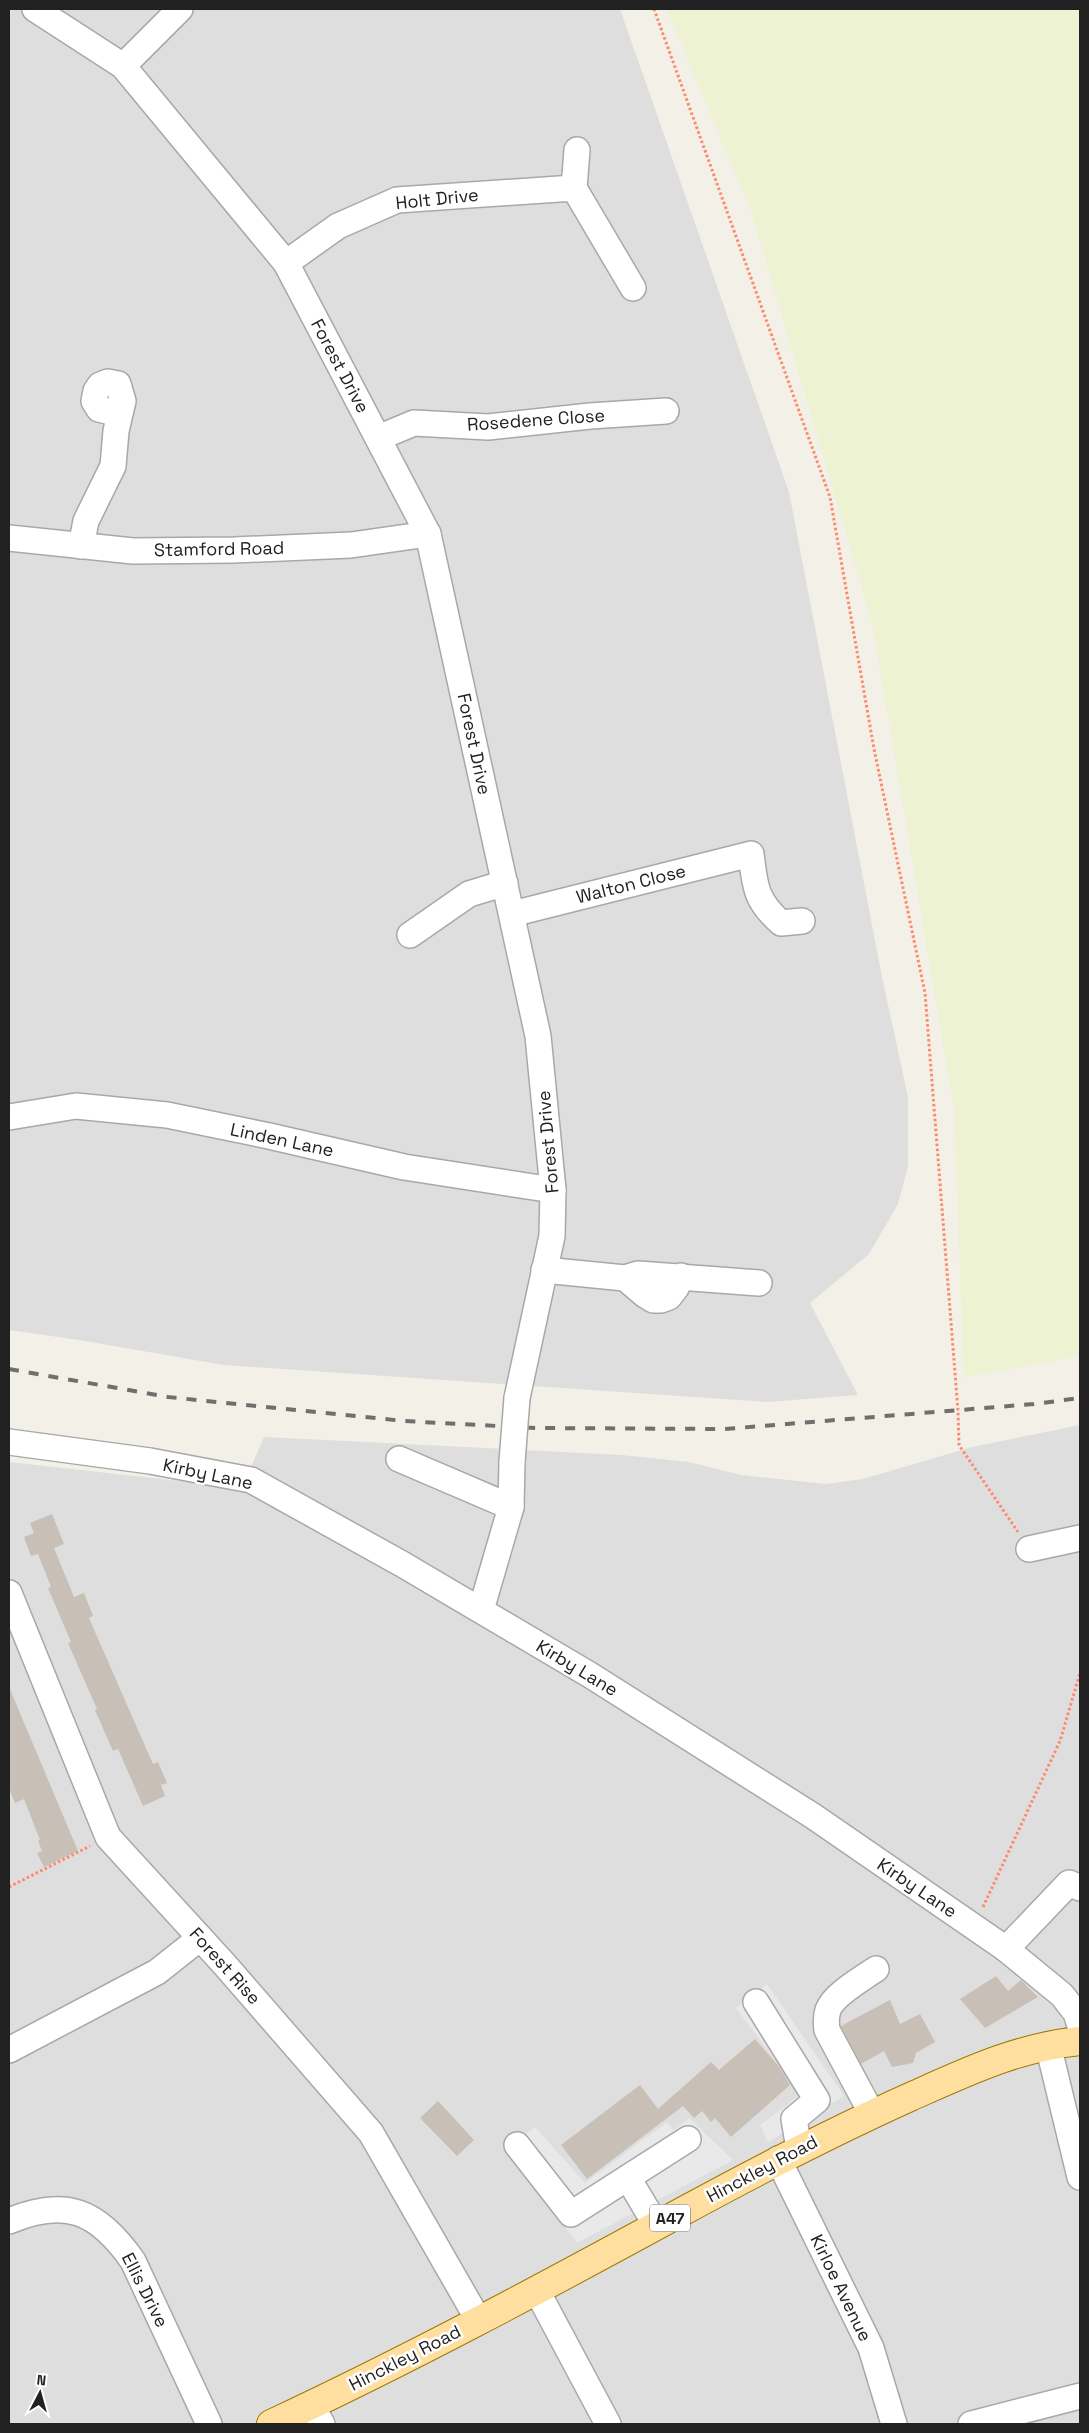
<svg xmlns="http://www.w3.org/2000/svg" width="1089" height="2433" viewBox="0 0 1089 2433" font-family="'Space Grotesk',sans-serif">
<style>
.residential{fill:#dfdede}
.farmland{fill:#edf2d2}
.parking{fill:#e9e9e9}
.building{fill:#c8bfb6}
.lines{fill:none;stroke-linecap:round;stroke-linejoin:round}
.minor-casing{stroke:#a8a8a8;stroke-width:28}
.major-casing{stroke:#9f7900;stroke-width:30}
.path{stroke:#ff896c;stroke-width:3;stroke-dasharray:2.5 2.5;stroke-linecap:butt}
.minor{stroke:#fff;stroke-width:25}
.major{stroke:#ffdfa0;stroke-width:28}
.rail{stroke:#6f6f6f;stroke-width:4;stroke-dasharray:10 10;stroke-linecap:butt}
.minor-bridge-casing{stroke:#a8a8a8;stroke-width:28;stroke-linecap:butt}
.minor-bridge{stroke:#fff;stroke-width:25}
.labels{text-anchor:middle;stroke-width:5;stroke-linejoin:round;paint-order:stroke}
.shield{fill:#fff;stroke:#646464;stroke-width:1}
.shield-label{font-size:16px;font-weight:bold;fill:#212121}
.street-label{font-size:18px;fill:#212121;stroke:#fff}
</style>
<rect width="100%" height="100%" fill="#f2f0e7"/>
<g class="residential">
<polygon points="9,9 620,9 789,492 882,977 908,1097 908,1166 898,1204 869,1254 810,1303 858,1395 767,1402 224,1365 79,1340 9,1330"/>
<polygon points="1080,1425 1080,2424 9,2424 9,1462 242,1488 264,1437 622,1455 689,1462 741,1475 826,1484 863,1479 972,1447"/>
</g>
<polygon class="farmland" points="667,9 1080,9 1080,1356 964,1377 954,1110 872,622 752,214"/>
<g class="parking">
<polygon points="767,1984 844,2096 768,2142 760,2125 801,2094 736,2008"/>
<polygon points="689,2118 733,2160 577,2243 506,2148 535,2127 585,2183 667,2122 674,2130"/>
</g>
<g class="building">
<polygon points="52,1514 64,1544 54,1548 74,1597 84,1593 93,1616 89,1618 134,1721 153,1764 158,1762 167,1783 161,1785 165,1796 143,1806 118,1749 113,1751 95,1710 97,1709 68,1643 71,1642 48,1588 51,1587 38,1554 31,1556 24,1537 34,1533 30,1523"/>
<polygon points="9,1687 78,1851 44,1867 37,1853 42,1851 38,1841 40,1840 24,1799 15,1803 9,1788"/>
<polygon points="996,1976 1008,1991 1021,1980 1038,1997 985,2028 960,1999"/>
<polygon points="890,2000 900,2024 920,2014 935,2042 916,2053 913,2063 892,2067 884,2051 861,2064 841,2026"/>
<polygon points="755,2039 780,2068 790,2085 731,2137 715,2118 711,2122 702,2111 694,2118 683,2106 587,2179 561,2145 640,2085 658,2109 711,2062 719,2070"/>
<polygon points="438,2101 474,2140 457,2156 420,2118"/>
</g>
<g class="lines">
<defs>
<g id="minor">
<polyline points="35,9 123,66 286,263 428,534 538,1036 553,1190 552,1236 517,1398"/>
<polyline points="123,66 180,9"/>
<polyline points="574,188 577,150"/>
<polyline points="286,263 338,226 397,200 574,188 633,288"/>
<polyline points="378,438 414,423 488,427 590,416 666,411"/>
<polyline points="9,538 133,551 234,550 351,545 428,534"/>
<polyline points="81,546 86,521 113,466 116,431 123,401 118,384 108,382 100,385 96,391 94,401 99,409 111,412 120,409"/>
<path d="M512,914L751,854C755,886 755,900 781,923L802,921"/>
<polyline points="410,935 469,894 505,883"/>
<polyline points="9,1117 76,1106 167,1115 269,1136 404,1167 553,1190"/>
<polyline points="544,1270 625,1278 645,1295 653,1300 661,1300 669,1297 676,1288 681,1276"/>
<polyline points="625,1278 638,1274 759,1283"/>
<polyline points="9,1442 150,1461 251,1480 402,1564 590,1675 813,1816 1006,1949 1062,1995 1076,2013 1080,2026"/>
<polyline points="399,1459 511,1507"/>
<polyline points="1029,1549 1080,1538"/>
<polyline points="9,1593 108,1837 225,1965 371,2133 479,2321"/>
<polyline points="481,1610 511,1507 512,1462"/>
<polyline points="1006,1949 1069,1883 1080,1888"/>
<polyline points="756,2002 817,2100 794,2119 799,2149"/>
<polyline points="1048,2045 1080,2177"/>
<polyline points="9,2050 157,1972 200,1938"/>
<path d="M872,2114L827,2030C826,2023 826,2016 828,2010C833,1995 863,1978 876,1969"/>
<polyline points="517,2145 571,2214 688,2139"/>
<polyline points="778,2159 871,2348 894,2424"/>
<polyline points="628,2178 656,2225"/>
<path d="M9,2221C66,2197 98,2211 133,2261L209,2424"/>
<polyline points="537,2291 608,2424"/>
<polyline points="311,2405 322,2424"/>
<polyline points="971,2424 1080,2396"/>
</g>
<path id="major" d="M271,2424C408,2360 542,2288 676,2215C753,2173 830,2133 910,2097C966,2072 1018,2047 1080,2041"/>
</defs>
<use href="#minor" class="minor-casing"/>
<use href="#major" class="major-casing"/>
<g class="path">
<polyline points="654,9 830,497 874,749 925,993 958,1411 959,1445 1018,1532"/>
<polyline points="9,1887 90,1846"/>
<polyline points="983,1907 1060,1741 1080,1673"/>
</g>
<use href="#minor" class="minor"/>
<use href="#major" class="major"/>
<polyline class="rail" points="9,1369 168,1397 404,1421 535,1428 725,1429 1034,1404 1080,1398"/>
<defs>
<polyline id="minor-bridge" points="512,1462 517,1398"/>
</defs>
<use href="#minor-bridge" class="minor-bridge-casing"/>
<use href="#minor-bridge" class="minor-bridge"/>
</g>
<g class="labels">
<rect class="shield" x="650" y="2204.5" width="40" height="27" rx="4"/>
<g class="shield-label">
<text x="670" y="2224">A47</text>
</g>
<g class="street-label">
<text transform="translate(437 199) rotate(-6)" y="6">Holt Drive</text>
<text transform="translate(340 366) rotate(62)" y="6">Forest Drive</text>
<text transform="translate(536 420) rotate(-4)" y="6">Rosedene Close</text>
<text transform="translate(219 549) rotate(-1)" y="6">Stamford Road</text>
<text transform="translate(474 744) rotate(78)" y="6">Forest Drive</text>
<text transform="translate(631 884) rotate(-14)" y="6">Walton Close</text>
<text transform="translate(282 1140) rotate(12)" y="6">Linden Lane</text>
<text transform="translate(548 1142) rotate(-95)" y="6">Forest Drive</text>
<text transform="translate(208 1474) rotate(12)" y="6">Kirby Lane</text>
<text transform="translate(577 1668) rotate(31)" y="6">Kirby Lane</text>
<text transform="translate(917 1888) rotate(34)" y="6">Kirby Lane</text>
<text transform="translate(225 1966) rotate(48)" y="6">Forest Rise</text>
<text transform="translate(762 2169) rotate(-28)" y="6">Hinckley Road</text>
<text transform="translate(841 2288) rotate(64)" y="6">Kirloe Avenue</text>
<text transform="translate(145 2290) rotate(63)" y="6">Ellis Drive</text>
<text transform="translate(405 2358) rotate(-27)" y="6">Hinckley Road</text>
</g>
</g>
<rect width="1089" height="2433" fill="none" stroke="#212121" stroke-width="20"/>
<g transform="translate(40 2393) rotate(6)" stroke="#ffffff" stroke-width="4" paint-order="stroke">
<path d="M0-4L9 19L0 12L-9 19Z" fill="#212121"/>
<text y="-8" font-size="14" font-weight="bold" text-anchor="middle" fill="#212121">N</text>
</g>
</svg>
